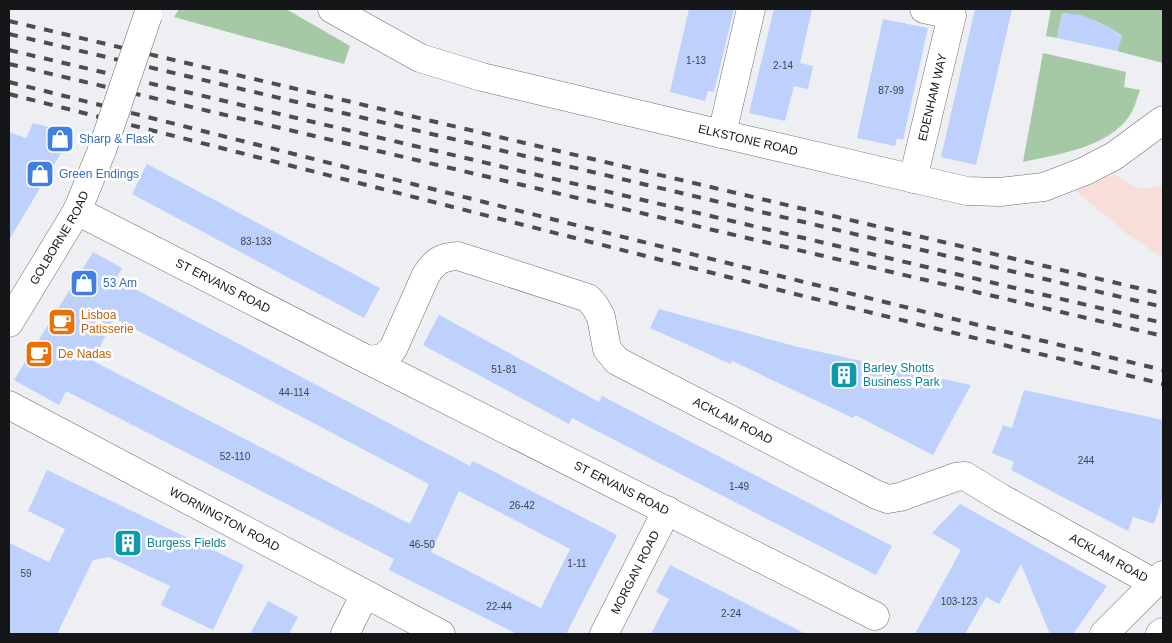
<svg xmlns="http://www.w3.org/2000/svg" width="1172" height="643" viewBox="0 0 1172 643" font-family="Arial,sans-serif">
<style>
.industrial{fill:#f8ded9}
.green{fill:#a4c9a4}
.building{fill:#bed0fc;fill-rule:evenodd}
.lines{fill:none;stroke-linecap:round;stroke-linejoin:round}
.minor-casing{stroke:#6c6e70;stroke-width:29}
.highway-casing{stroke:#6c6e70;stroke-width:29}
.minor{stroke:#fff;stroke-width:28}
.highway{stroke:#fff;stroke-width:28}
.rail{stroke:#4c4d4f;stroke-width:4;stroke-dasharray:9 9;stroke-linecap:butt}
.minor-bridge-casing{stroke:#6c6e70;stroke-width:29;stroke-linecap:butt}
.minor-bridge{stroke:#fff;stroke-width:28}
.labels{text-anchor:middle;stroke-width:5;stroke-linejoin:round;paint-order:stroke}
.number-label{font-size:10px;fill:#3f4450}
.street-label{font-size:12px;fill:#151617;stroke:#fff}
.shop-label{font-size:12px;fill:#366cbe;stroke:#fff;text-anchor:start}
.food-label{font-size:12px;fill:#c56008;stroke:#fff;text-anchor:start}
.culture-label{font-size:12px;fill:#0d838f;stroke:#fff;text-anchor:start}
</style>
<rect width="100%" height="100%" fill="#edeff2"/>
<polygon class="industrial" points="1114,174 1139,189 1163,186 1163,257 1160,256 1126,233 1076,191"/>
<g class="green">
<polygon points="179,9 286,9 350,46 344,64 174,17"/>
<path d="M1051,9H1163V63L1117,51L1122,36C1103,22 1086,16 1062,13L1057,38L1046,36Z"/>
<path d="M1043,53L1126,72L1124,87L1140,90C1137,98 1135,107 1130,115C1108,148 1058,154 1023,162Z"/>
</g>
<g class="building">
<polygon points="689,9 734,9 714,92 708,91 705,101 670,92"/>
<polygon points="774,9 812,9 800,63 813,66 808,89 794,86 785,121 749,113"/>
<polygon points="975,9 1012,9 976,165 941,157"/>
<polygon points="1062,13 1081,15 1109,27 1122,37 1117,51 1057,38"/>
<polygon points="883,19 928,28 903,140 897,138 895,146 857,138"/>
<polygon points="33,123 73,133 9,240 9,132 26,138"/>
<polygon points="147,164 380,288 364,318 132,194"/>
<path d="M93,252L122,268L116,279L470,466L473,461L617,535L566,634H517L389,570L394,559L66,391L59,405L14,380ZM114,318L429,484L410,524L93,361ZM459,491L570,549L541,608L431,552Z"/>
<polygon points="659,309 798,347 971,385 933,455 855,415 853,418 732,361 731,364 650,328"/>
<polygon points="439,315 599,402 602,396 892,546 876,575 572,418 569,424 423,345"/>
<polygon points="1024,390 1163,420 1163,496 1154,524 1133,517 1128,531 1011,470 1014,462 992,453 1003,425 1012,428"/>
<polygon points="47,470 244,565 213,630 161,605 170,586 109,557 93,560 57,634 9,634 9,543 49,562 65,529 28,511"/>
<polygon points="960,504 1107,586 1073,634 1050,634 1021,564 999,604 986,597 965,634 915,634 961,550 932,533"/>
<polygon points="670,565 806,634 651,634 669,599 656,592"/>
<polygon points="268,601 298,617 289,634 250,634"/>
</g>
<g class="lines">
<defs>
<g id="minor">
<path id="s1" d="M332,9L420,58L482,77L722,134L967,191L1000,192L1044,187L1085,171L1114,156L1163,120"/>
<polyline points="722,134 751,9"/>
<path id="s2" d="M913,179L952,15L924,9"/>
<path id="s3" d="M77,211L368,360L383,358L393,349L426,275C435,261 441,257 458,256L588,298L595,306L601,317L607,349L617,361L877,495L888,499L900,497L956,477L965,476L1001,498L1154,583"/>
<path id="s4" d="M9,323L77,211L102,150"/>
<path id="s5" d="M368,360L875,616"/>
<path id="s6" d="M9,405L441,634"/>
<polyline points="345,634 365,594"/>
<path id="s7" d="M604,634L667,510"/>
<polyline points="1104,634 1163,575"/>
</g>
<polyline id="highway" points="1160,634 1163,632"/>
</defs>
<use href="#minor" class="minor-casing"/>
<use href="#highway" class="highway-casing"/>
<use href="#minor" class="minor"/>
<use href="#highway" class="highway"/>
<g class="rail">
<polyline points="9,21 1163,294"/>
<polyline points="9,34 1163,307"/>
<polyline points="9,50 1163,323"/>
<polyline points="9,64 1163,336"/>
<path d="M9,82C393,179 778,277 1163,370"/>
<polyline points="9,94 795,294 1163,384"/>
</g>
<defs>
<polyline id="minor-bridge" points="102,150 148,15"/>
</defs>
<use href="#minor-bridge" class="minor-bridge-casing"/>
<use href="#minor-bridge" class="minor-bridge"/>
</g>
<defs>
<symbol id="shop-square" viewBox="-11 -11 22 22"><rect x="-9" y="-9" width="18" height="18" rx="4" fill="#3f7fe0" stroke="#fff"/><path d="M-5-2.5h2.3a2.7 3.5 0 0 1 5.4 0H5L5.5 6h-11ZM-1.5-2.5h3a1.5 2.3 0 0 0-3 0Z" fill="#fff"/></symbol>
<symbol id="cafe-square" viewBox="-11 -11 22 22"><rect x="-9" y="-9" width="18" height="18" rx="4" fill="#e8710a" stroke="#fff"/><path d="M-5.5-4.5H6V0H3Q3 3.5 0 3.5H-2.5Q-5.5 3.5-5.5 0ZM3-3.2v2h1.7v-2ZM-6 4.5H4V6H-6Z" fill="#fff"/></symbol>
<symbol id="building-square" viewBox="-11 -11 22 22"><rect x="-9" y="-9" width="18" height="18" rx="4" fill="#0f9aa8" stroke="#fff"/><path d="M-4-6H4V6H1V3H-1V6H-4ZM-2.5-4.3h1.7v1.8h-1.7ZM.8-4.3h1.7v1.8H.8ZM-2.5-1h1.7V.8h-1.7ZM.8-1h1.7V.8H.8Z" fill="#fff"/></symbol>
</defs>
<g fill-rule="evenodd">
<use href="#shop-square" x="44" y="123" width="32" height="32"/>
<use href="#shop-square" x="24" y="158" width="32" height="32"/>
<use href="#shop-square" x="68" y="267" width="32" height="32"/>
<use href="#cafe-square" x="46" y="306" width="32" height="32"/>
<use href="#cafe-square" x="23" y="338" width="32" height="32"/>
<use href="#building-square" x="828" y="359" width="32" height="32"/>
<use href="#building-square" x="112" y="527" width="32" height="32"/>
</g>
<g class="labels">
<g class="number-label">
<text x="696" y="64">1-13</text>
<text x="783" y="69">2-14</text>
<text x="891" y="94">87-99</text>
<text x="256" y="245">83-133</text>
<text x="504" y="373">51-81</text>
<text x="294" y="396">44-114</text>
<text x="235" y="460">52-110</text>
<text x="1086" y="464">244</text>
<text x="739" y="490">1-49</text>
<text x="522" y="509">26-42</text>
<text x="422" y="548">46-50</text>
<text x="577" y="567">1-11</text>
<text x="26" y="577">59</text>
<text x="959" y="605">103-123</text>
<text x="499" y="610">22-44</text>
<text x="731" y="617">2-24</text>
</g>
<g class="street-label">
<text dy="4" stroke="none"><textPath href="#s2" startOffset="84">EDENHAM WAY</textPath></text>
<text dy="4" stroke="none"><textPath href="#s1" startOffset="439">ELKSTONE ROAD</textPath></text>
<text dy="4" stroke="none"><textPath href="#s4" startOffset="99">GOLBORNE ROAD</textPath></text>
<text dy="4" stroke="none"><textPath href="#s3" startOffset="164">ST ERVANS ROAD</textPath></text>
<text dy="4" stroke="none"><textPath href="#s3" startOffset="814">ACKLAM ROAD</textPath></text>
<text dy="4" stroke="none"><textPath href="#s5" startOffset="284">ST ERVANS ROAD</textPath></text>
<text dy="4" stroke="none"><textPath href="#s6" startOffset="244">WORNINGTON ROAD</textPath></text>
<text dy="4" stroke="none"><textPath href="#s3" startOffset="1234">ACKLAM ROAD</textPath></text>
<text dy="4" stroke="none"><textPath href="#s7" startOffset="69">MORGAN ROAD</textPath></text>
</g>
<g class="shop-label">
<text x="79" y="143">Sharp &amp; Flask</text>
<text x="59" y="178">Green Endings</text>
<text x="103" y="287">53 Am</text>
</g>
<g class="food-label">
<text x="81" y="319">Lisboa<tspan x="81" dy="14">Patisserie</tspan></text>
<text x="58" y="358">De Nadas</text>
</g>
<g class="culture-label">
<text x="863" y="372">Barley Shotts<tspan x="863" dy="14">Business Park</tspan></text>
<text x="147" y="547">Burgess Fields</text>
</g>
</g>
<rect width="1172" height="643" fill="none" stroke="#151617" stroke-width="20"/>
</svg>
